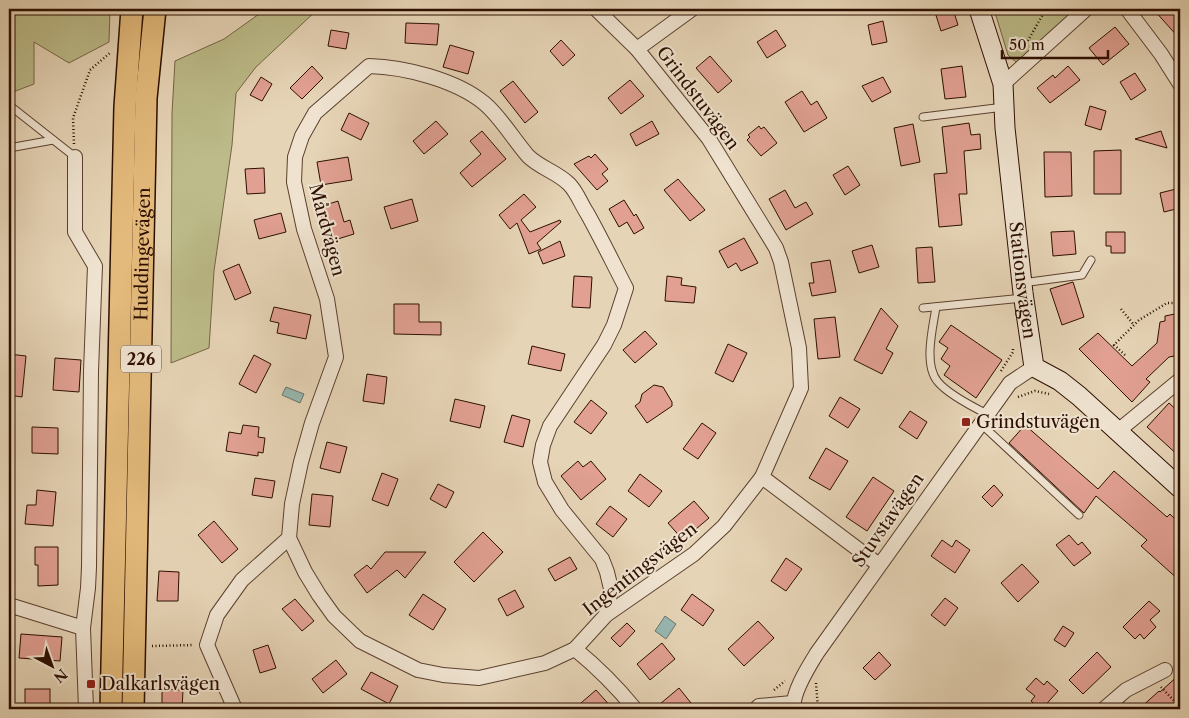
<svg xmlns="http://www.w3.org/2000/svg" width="1189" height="718" viewBox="0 0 1189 718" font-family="'Libre Caslon Text',serif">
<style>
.green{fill:#bcbb89;stroke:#746544}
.water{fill:#96b8b1;stroke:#6c746a}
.building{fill:#e1a092;stroke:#2d0f00}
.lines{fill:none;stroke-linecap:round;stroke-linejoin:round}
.lane-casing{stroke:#5b402e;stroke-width:9}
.street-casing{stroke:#5b402e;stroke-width:16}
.secondary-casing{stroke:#2d0f00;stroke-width:21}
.primary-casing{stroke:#2d0f00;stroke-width:24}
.path{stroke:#2d0f00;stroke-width:2.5;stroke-dasharray:1 2.5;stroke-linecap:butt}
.lane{stroke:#efe3d0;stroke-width:7}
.street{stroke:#efe3d0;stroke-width:14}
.secondary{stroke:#efe3d0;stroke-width:19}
.primary{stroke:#e3ba7b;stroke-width:21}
.poi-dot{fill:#8f2418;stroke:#efe3d0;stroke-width:2}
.labels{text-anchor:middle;stroke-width:4;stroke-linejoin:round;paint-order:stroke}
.shield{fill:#efe3d0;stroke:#674f3e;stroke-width:1}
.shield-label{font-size:16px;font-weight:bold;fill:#2d0f00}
.street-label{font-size:18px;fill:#2d0f00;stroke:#efe3d0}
.poi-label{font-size:18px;fill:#2d0f00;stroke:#efe3d0;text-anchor:start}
</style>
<rect width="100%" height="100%" fill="#e6d4b6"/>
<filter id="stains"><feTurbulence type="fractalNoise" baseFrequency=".004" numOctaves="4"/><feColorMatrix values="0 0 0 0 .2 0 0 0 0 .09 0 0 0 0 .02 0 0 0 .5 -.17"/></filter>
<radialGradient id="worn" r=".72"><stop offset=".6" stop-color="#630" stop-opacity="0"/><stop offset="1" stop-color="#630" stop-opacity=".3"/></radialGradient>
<g class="green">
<polygon points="9,9 110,9 109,42 69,63 34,42 34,84 13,92 9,89"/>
<polygon points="266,9 318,9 256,67 236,93 232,145 214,271 209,348 171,363 172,113 175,61 224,39"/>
<polygon points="994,9 1075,9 1028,54 1016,62 1008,55"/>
</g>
<g class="water">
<polygon points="286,387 304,394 300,403 282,395"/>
<polygon points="665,616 676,624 666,639 655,631"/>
</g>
<g class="building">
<polygon points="934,9 953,9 958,25 941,31"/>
<polygon points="1153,9 1180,9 1180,39"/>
<polygon points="883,21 887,42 872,45 868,25"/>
<polygon points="406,23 439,24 437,45 405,43"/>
<polygon points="1115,27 1129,44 1103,65 1089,48"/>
<polygon points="331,30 349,33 346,49 328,46"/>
<polygon points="776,30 786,46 767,58 757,42"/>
<polygon points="561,40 575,55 563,66 550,51"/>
<polygon points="450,45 474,52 468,74 443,67"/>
<polygon points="710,56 732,81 718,93 696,68"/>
<polygon points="312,66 323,78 302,99 290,88"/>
<polygon points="962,66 966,97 945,99 941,69"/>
<polygon points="1068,66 1080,80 1050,103 1037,88 1053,75 1055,78"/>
<polygon points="1135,73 1146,90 1131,100 1120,82"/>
<polygon points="261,77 272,84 262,101 250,95"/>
<polygon points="883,77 891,92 872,102 862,86"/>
<polygon points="630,80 644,96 621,114 608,98"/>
<polygon points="513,81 538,112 525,123 500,91"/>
<polygon points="802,91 811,105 817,101 827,118 804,132 785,102"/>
<polygon points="1090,106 1106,111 1101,130 1085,125"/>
<polygon points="349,113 369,123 361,140 341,130"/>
<polygon points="436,121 448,134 424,154 413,141"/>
<polygon points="652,121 659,134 636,146 630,134"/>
<polygon points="969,123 971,135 980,134 981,149 964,151 967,194 959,194 962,225 939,227 934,174 947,173 942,127"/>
<polygon points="913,124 920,162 901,166 894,128"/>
<polygon points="759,126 761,129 764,127 777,143 761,156 747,140 750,137 748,135"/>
<polygon points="482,131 506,159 472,187 460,173 481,154 470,141"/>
<polygon points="1161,131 1167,148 1135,139"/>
<polygon points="1121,150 1121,194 1094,194 1094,151"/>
<polygon points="1044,152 1071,152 1072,196 1045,197"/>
<polygon points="595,154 608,169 602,174 608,181 597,190 574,164 589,156 591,158"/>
<polygon points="348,157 352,180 321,185 317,162"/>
<polygon points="848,166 860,185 845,195 833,175"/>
<polygon points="264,168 265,193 247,194 245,169"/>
<polygon points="678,179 705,210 690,221 664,190"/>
<polygon points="1180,188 1180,208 1164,212 1160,193"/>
<polygon points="785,190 795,208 806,202 813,214 786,230 769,199"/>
<polygon points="524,194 536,207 521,220 530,232 560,220 561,222 537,243 541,249 529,254 517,223 510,229 499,215"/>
<polygon points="412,199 418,221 391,229 384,207"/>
<polygon points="624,200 634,216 636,214 644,228 634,234 627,222 619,227 609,209"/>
<polygon points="338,201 344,222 350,220 354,234 328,242 319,207"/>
<polygon points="281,213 286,232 259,239 254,220"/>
<polygon points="1074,231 1076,254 1053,256 1051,232"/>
<polygon points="1106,232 1125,232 1125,253 1111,253 1111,246 1106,246"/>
<polygon points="744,238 758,263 741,271 736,263 728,268 719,251"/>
<polygon points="560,241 565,256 543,264 538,252"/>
<polygon points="872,245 879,267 859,273 852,251"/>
<polygon points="932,247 935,282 918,283 916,248"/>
<polygon points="830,260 836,292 812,296 809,283 814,283 811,263"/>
<polygon points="239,264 251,293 235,300 223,271"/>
<polygon points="574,276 592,277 590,308 572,307"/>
<polygon points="667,276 682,278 681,285 696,287 694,303 665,301"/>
<polygon points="1073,282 1084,317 1062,325 1050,289"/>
<polygon points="394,304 419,304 419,322 441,322 441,335 394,334"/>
<polygon points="274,307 311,315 306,339 277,333 279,323 270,321"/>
<polygon points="881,308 898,326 886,349 893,353 882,374 854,360"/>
<polygon points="1180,313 1180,355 1169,357 1146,379 1150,382 1132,402 1079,349 1098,333 1132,366 1157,343 1160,322 1165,321 1165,316"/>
<polygon points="835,317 840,357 818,359 814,319"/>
<polygon points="951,325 1002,360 976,398 944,375 950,366 941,359 948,348 939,342"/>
<polygon points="645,331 657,344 635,363 623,350"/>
<polygon points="728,344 747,353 733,382 715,373"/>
<polygon points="532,346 565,354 561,371 528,364"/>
<polygon points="9,354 26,356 22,397 9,395"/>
<polygon points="254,355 271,364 256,393 239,384"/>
<polygon points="55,358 81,360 79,392 53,390"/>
<polygon points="367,374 387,377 384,404 363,401"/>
<polygon points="654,385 663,387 672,402 672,406 647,423 635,406 640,402 642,394"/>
<polygon points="840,397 860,409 848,428 829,416"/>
<polygon points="455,399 485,406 480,428 450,421"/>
<polygon points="591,400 607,413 591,434 574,422"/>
<polygon points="1169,403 1180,413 1180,457 1147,427"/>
<polygon points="910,411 927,422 917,439 899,427"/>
<polygon points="512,415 530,420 523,447 504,442"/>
<polygon points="702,423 716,433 698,459 683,449"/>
<polygon points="243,425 259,427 258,437 265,438 263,453 258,452 258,456 226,451 229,432 241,434"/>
<polygon points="1025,425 1098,489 1114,471 1167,517 1170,514 1180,524 1180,581 1141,546 1147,540 1096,496 1084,513 1009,443"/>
<polygon points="32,427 58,428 58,454 32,453"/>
<polygon points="327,442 347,447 340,473 320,468"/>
<polygon points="826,448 848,461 830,490 809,478"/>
<polygon points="578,461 583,467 591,461 606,479 581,500 561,476"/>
<polygon points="382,473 398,479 388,506 372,500"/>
<polygon points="640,474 662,491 649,507 628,491"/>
<polygon points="873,477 894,491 867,531 846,517"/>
<polygon points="255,478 275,481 272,498 252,495"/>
<polygon points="438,484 454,492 446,508 430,499"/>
<polygon points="994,485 1003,495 992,507 982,497"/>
<polygon points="37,490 56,492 53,526 25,524 27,505 36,505"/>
<polygon points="312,494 333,496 330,527 309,525"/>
<polygon points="694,501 709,518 683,540 668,523"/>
<polygon points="610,506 627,519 613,537 596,524"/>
<polygon points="214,521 238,549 222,563 198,535"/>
<polygon points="483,532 503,552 474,582 454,562"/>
<polygon points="1069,535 1078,545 1082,542 1091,553 1074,566 1056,545"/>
<polygon points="942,540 952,547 956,540 970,550 955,573 931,556"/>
<polygon points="35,547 58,547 58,585 38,586 38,565 35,565"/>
<polygon points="385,552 426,552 405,578 397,570 367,593 354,575 367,565 371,569"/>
<polygon points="570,557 577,569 555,581 548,569"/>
<polygon points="786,558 802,569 786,591 771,581"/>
<polygon points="1022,564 1039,582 1018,602 1001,583"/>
<polygon points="159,571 179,572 178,601 157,601"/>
<polygon points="515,590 524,607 507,616 498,599"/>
<polygon points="423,594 446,609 433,630 409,615"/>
<polygon points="692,594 714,610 703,626 681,610"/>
<polygon points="945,598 958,608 945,626 931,615"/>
<polygon points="295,599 314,621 302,631 282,609"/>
<polygon points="1149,601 1160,611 1150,620 1156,627 1144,639 1140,634 1135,639 1123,627"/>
<polygon points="758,621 774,638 744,666 728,649"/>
<polygon points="627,623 635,631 620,647 611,638"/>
<polygon points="1063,626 1074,633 1065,647 1054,640"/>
<polygon points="21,634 62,637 60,661 19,658"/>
<polygon points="662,643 675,659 650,680 637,664"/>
<polygon points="268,645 276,668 260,673 253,650"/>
<polygon points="879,652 891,665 875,680 863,668"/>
<polygon points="1097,652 1111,667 1083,694 1069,680"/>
<polygon points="336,660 347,674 323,693 312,679"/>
<polygon points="371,672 398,686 389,704 361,689"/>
<polygon points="1180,674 1180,709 1139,709 1159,691 1160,692"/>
<polygon points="1036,678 1044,685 1047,681 1058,691 1042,709 1040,709 1031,701 1035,696 1026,689"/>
<polygon points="679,688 691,703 683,709 654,709"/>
<rect x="25" y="689" width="25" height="20"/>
<polygon points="162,689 183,690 182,709 162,709"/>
<polygon points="596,690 613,709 574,709"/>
</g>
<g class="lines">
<defs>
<g id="lane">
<polyline points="9,105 75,157"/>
<polyline points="923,117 1004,107"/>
<polyline points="9,148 53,140"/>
<polyline points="1022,283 1082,275 1091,260"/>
<path d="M936,307C933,327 923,365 938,382C948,394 973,407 987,414"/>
<polyline points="923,308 1023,298"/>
<polyline points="980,423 1079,515"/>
</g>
<g id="street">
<polyline points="596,9 637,49 709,139 776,248 781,262 799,348 801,388 762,477 879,565"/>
<polyline points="1127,9 1161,54 1180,84"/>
<polyline points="637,49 692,9"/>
<polyline points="1003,84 1086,9"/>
<polyline points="75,157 75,232 95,266 91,371 89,567 88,588 83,628 86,709"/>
<polyline points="1118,431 1180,380"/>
<polyline points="289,538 305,572 319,595 334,616 360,641 418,670 443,675 479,678 545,663 575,649 606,615 694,554 724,526 762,477"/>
<polyline points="9,605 83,628"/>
<path d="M575,649C597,667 617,687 635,709"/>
<path d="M235,709L207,645L217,615L242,580L289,538L292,504L301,462L312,423L336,357L327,299L304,229L294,182L295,157L302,136L315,113L369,66C405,67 456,80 484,103C500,116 514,140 528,156C540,168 557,172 569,184C577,192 581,204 587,213C601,238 613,263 626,288L614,325L604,345L550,426L543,445L540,462L545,482L562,510L602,559L607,572L611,589L606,615"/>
<polyline points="756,709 759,706 792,703"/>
<path d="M794,709C791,694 809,666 817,653L1010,383L1034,367"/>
<polyline points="1104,709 1126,690 1165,670"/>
</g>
<g id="secondary">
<path id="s1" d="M979,9L1003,84L1005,128L1023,293L1034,367L1060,381L1079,396L1180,488"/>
</g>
<g id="primary">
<polyline points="111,709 125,107 132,9"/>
<path id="s2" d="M133,709L146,98L155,9"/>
</g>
</defs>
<use href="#lane" class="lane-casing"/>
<use href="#street" class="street-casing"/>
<use href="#secondary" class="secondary-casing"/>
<use href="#primary" class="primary-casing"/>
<g class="path">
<polyline points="1026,44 1046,9"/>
<polyline points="74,144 73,118 90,70 111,52"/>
<polyline points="1121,309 1134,325"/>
<polyline points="1125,355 1114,345 1139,320 1167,303 1180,303"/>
<polyline points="1001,371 1013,352 1013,347"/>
<polyline points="1018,397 1035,391 1049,394"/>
<polyline points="152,646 194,645"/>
<polyline points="816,683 818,709"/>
<polyline points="1161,687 1180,707"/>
<polyline points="774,690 785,681"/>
</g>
<use href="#lane" class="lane"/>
<use href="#street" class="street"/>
<use href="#secondary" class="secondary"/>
<use href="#primary" class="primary"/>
</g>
<g class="poi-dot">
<rect x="961" y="417" width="10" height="10" rx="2.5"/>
<rect x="86" y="679" width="10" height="10" rx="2.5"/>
</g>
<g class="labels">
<rect class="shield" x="121" y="345.5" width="40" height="27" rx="4"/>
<g class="shield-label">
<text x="141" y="365">226</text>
</g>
<g class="street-label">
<text transform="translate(698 98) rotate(53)" y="6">Grindstuvägen</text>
<text transform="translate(327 230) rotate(75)" y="6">Mårdvägen</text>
<text dy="6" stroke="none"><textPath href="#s2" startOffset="455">Huddingevägen</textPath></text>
<text dy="6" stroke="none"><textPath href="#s1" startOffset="276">Stationsvägen</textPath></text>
<text transform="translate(888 520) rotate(-55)" y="6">Stuvstavägen</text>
<text transform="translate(640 569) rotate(-38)" y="6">Ingentingsvägen</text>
</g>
<g class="poi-label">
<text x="976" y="428">Grindstuvägen</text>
<text x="101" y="690">Dalkarlsvägen</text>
</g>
</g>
<rect width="1189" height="718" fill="none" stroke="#e6d4b6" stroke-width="30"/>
<rect x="10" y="10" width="1169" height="698" fill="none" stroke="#2d0f00" stroke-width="2.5"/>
<rect x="15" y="15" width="1159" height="688" fill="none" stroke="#2d0f00"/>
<g transform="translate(52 666) rotate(139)" stroke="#efe3d0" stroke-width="4" paint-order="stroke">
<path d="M0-4L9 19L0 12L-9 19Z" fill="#2d0f00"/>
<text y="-8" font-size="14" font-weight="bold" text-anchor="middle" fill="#2d0f00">N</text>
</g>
<path d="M1002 50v8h106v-8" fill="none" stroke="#2d0f00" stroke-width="2.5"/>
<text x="1009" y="50" font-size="15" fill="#2d0f00" stroke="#efe3d0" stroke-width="4" paint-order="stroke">50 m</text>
<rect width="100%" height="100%" filter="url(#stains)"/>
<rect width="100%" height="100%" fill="url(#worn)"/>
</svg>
